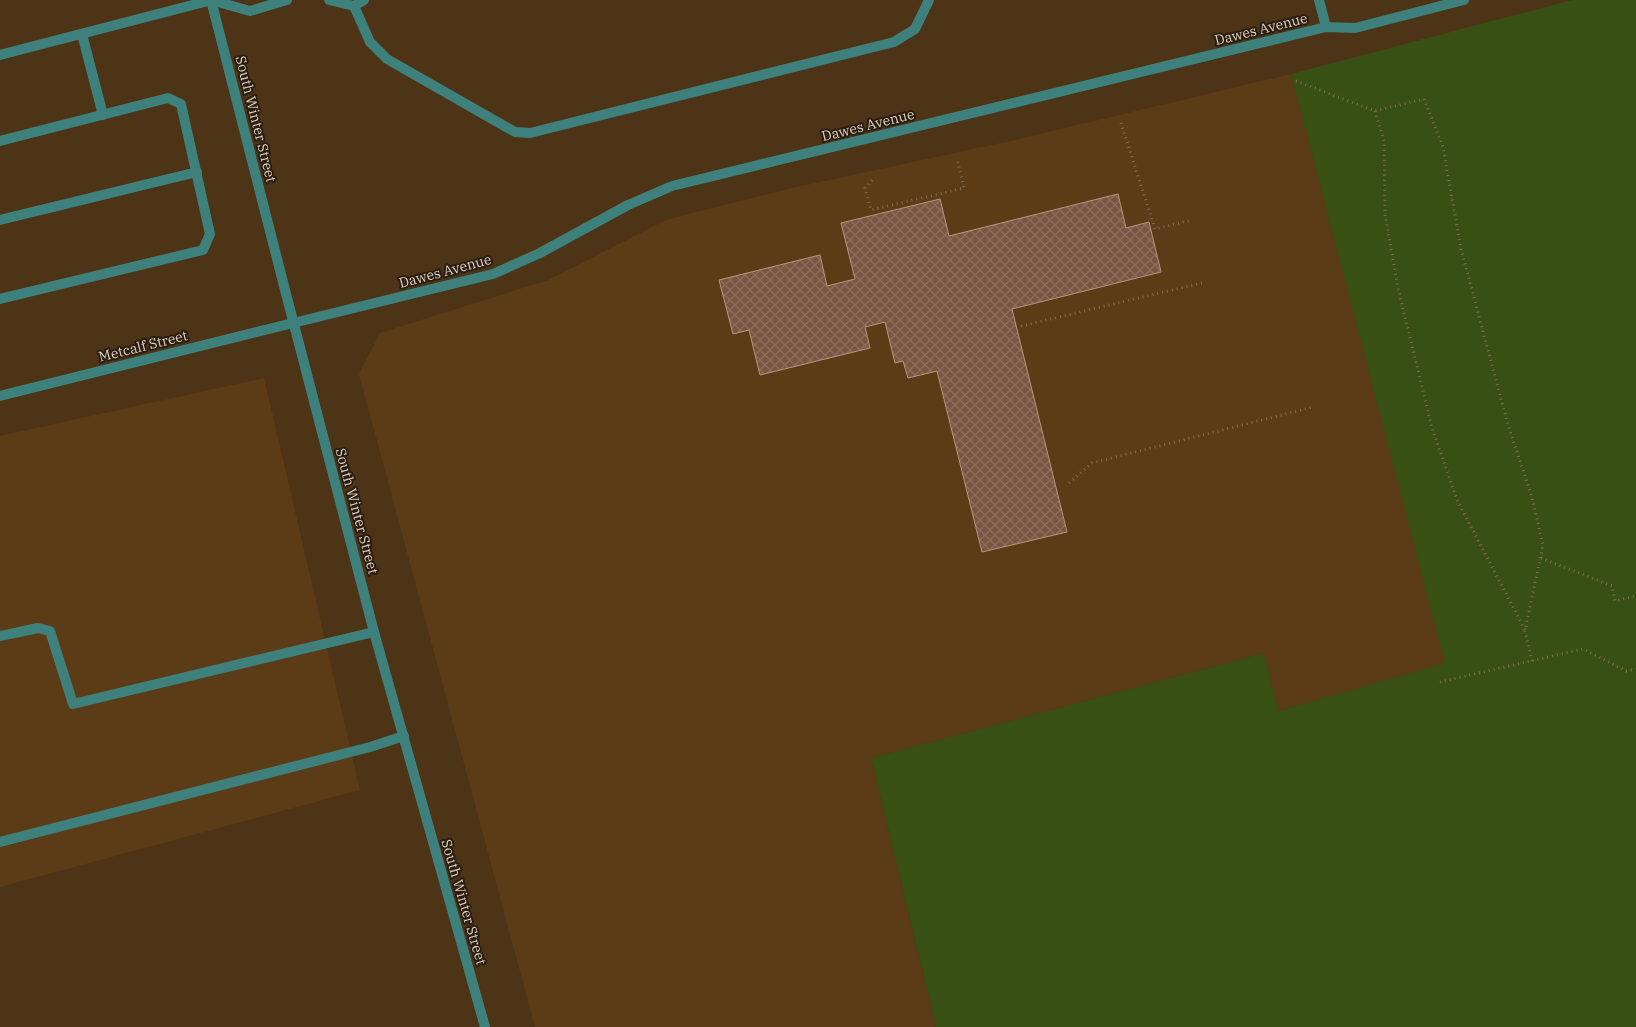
<svg xmlns="http://www.w3.org/2000/svg" width="1636" height="1027" viewBox="0 0 1636 1027" font-family="'IBM Plex Serif',serif">
<style>
.built{fill:#5b3c17}
.park{fill:#385013}
.building{fill:url(#building-cross-hatch);stroke:#bc937f}
.lines{fill:none;stroke-linecap:round;stroke-linejoin:round}
.path{stroke:#836d55;stroke-width:3;stroke-dasharray:1 4;stroke-linecap:butt}
.service{stroke:#3e817c;stroke-width:10}
.minor{stroke:#3e817c;stroke-width:10}
.tertiary{stroke:#3e817c;stroke-width:10}
.labels{text-anchor:middle;stroke-width:4;stroke-linejoin:round;paint-order:stroke}
.street-label{font-size:14px;fill:#dfcfbf;stroke:#2a1e12}
</style>
<defs>
<pattern id="building-cross-hatch" width="8" height="8" patternUnits="userSpaceOnUse" patternTransform="scale(1.25)"><rect width="8" height="8" fill="#7a5642"/><path d="M0 0l8 8M0 8l8-8" fill="none" stroke="#8c6d5c"/></pattern>
</defs>
<rect width="100%" height="100%" fill="#4d3416"/>
<g class="built">
<polygon points="1291,74 1446,663 1278,711 1264,653 871,758 936,1027 535,1027 359,374 380,333 548,280 666,220 797,187 1015,140"/>
<polygon points="264,378 360,790 0,887 0,436"/>
</g>
<polygon class="park" points="1572,0 1636,0 1636,1027 936,1027 871,758 1264,653 1278,711 1445,663 1291,74"/>
<polygon class="building" points="1118,194 1126,228 1149,222 1161,272 1012,309 1067,532 982,552 937,371 908,378 903,361 895,363 885,322 865,327 870,348 760,375 749,330 733,334 719,280 820,255 827,286 855,279 841,223 940,199 949,236"/>
<g class="lines">
<g class="path">
<polyline points="1296,81 1375,111 1424,99 1443,147 1461,249 1508,425 1531,494 1543,545 1525,631 1532,661"/>
<polyline points="1375,111 1384,141 1385,214 1398,288 1432,428 1457,500 1525,630"/>
<polyline points="1121,123 1155,229 1191,220"/>
<polyline points="872,180 865,188 871,210 964,188 957,159"/>
<polyline points="1021,326 1206,282"/>
<polyline points="1069,483 1092,463 1313,407"/>
<polyline points="1541,558 1612,586 1615,601 1636,596"/>
<polyline points="1440,682 1583,649 1626,671 1636,669"/>
</g>
<g class="service">
<polyline points="211,0 250,11 287,0"/>
<polyline points="329,0 354,6 364,0"/>
<polyline points="354,6 370,42 387,59 515,132 530,133 894,42 915,29 929,0"/>
<polyline points="82,34 103,115"/>
<polyline points="0,55 212,0"/>
<polyline points="0,141 168,98 181,104 210,234 203,250 0,299"/>
<polyline points="0,220 197,172"/>
<polyline points="0,636 38,628 50,631 73,704 374,632"/>
<polyline points="0,842 370,747 404,736"/>
</g>
<g class="minor">
<polyline points="1319,0 1326,27"/>
<polyline points="293,323 493,274 540,253 628,205 672,186 1326,27 1355,28 1464,0"/>
</g>
<g class="tertiary">
<polyline points="211,0 284,286 374,632 485,1027"/>
<polyline points="0,396 293,323"/>
</g>
</g>
<g class="labels">
<g class="street-label">
<text transform="translate(1261 29) rotate(-14)" y="5">Dawes Avenue</text>
<text transform="translate(256 119) rotate(76)" y="5">South Winter Street</text>
<text transform="translate(868 125) rotate(-14)" y="5">Dawes Avenue</text>
<text transform="translate(445 271) rotate(-15)" y="5">Dawes Avenue</text>
<text transform="translate(143 346) rotate(-14)" y="5">Metcalf Street</text>
<text transform="translate(357 511) rotate(75)" y="5">South Winter Street</text>
<text transform="translate(464 902) rotate(74)" y="5">South Winter Street</text>
</g>
</g>
</svg>
